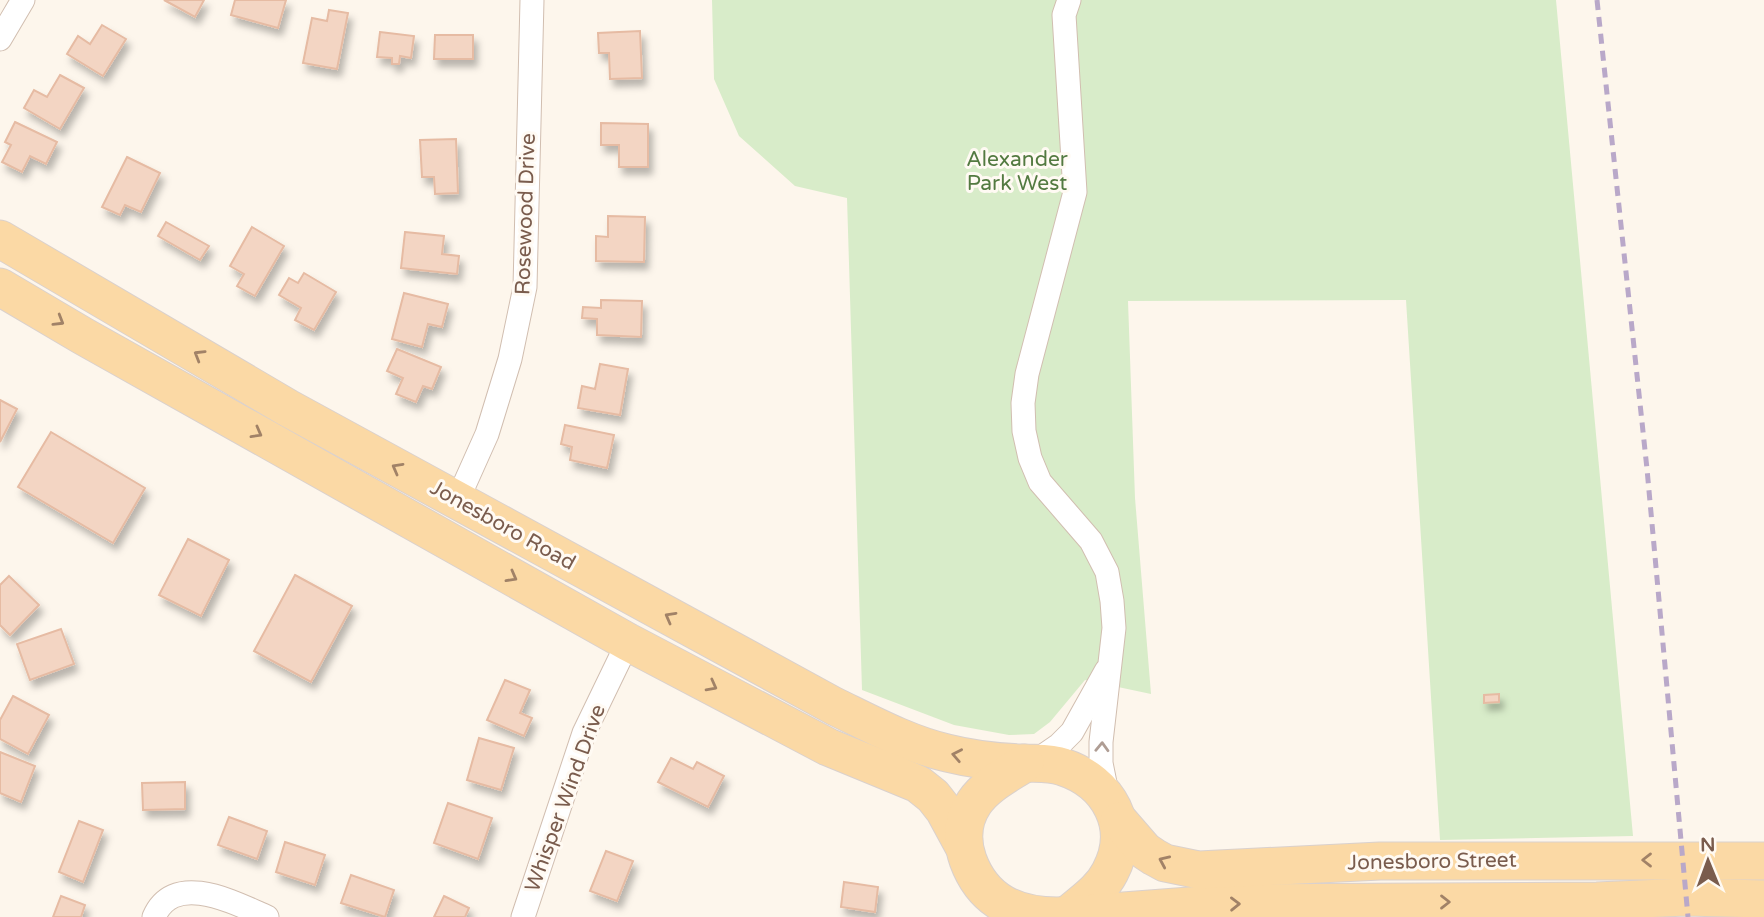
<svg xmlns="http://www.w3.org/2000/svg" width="1764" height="917" viewBox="0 0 1764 917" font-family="'Varela Round',sans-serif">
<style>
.green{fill:#d8ecc9}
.building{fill:#f3d5c3;stroke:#e6bba3;stroke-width:2;filter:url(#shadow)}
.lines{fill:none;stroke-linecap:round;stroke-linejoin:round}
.minor-casing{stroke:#d1beb0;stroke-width:25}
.primary-casing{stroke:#dad1cd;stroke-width:39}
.minor{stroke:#fff;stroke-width:23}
.primary{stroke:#fbd9a5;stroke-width:37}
.rail{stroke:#b9a8c9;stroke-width:5;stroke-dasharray:10 7;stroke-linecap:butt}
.oneway{stroke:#a18267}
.oneway2{stroke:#af9d94}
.labels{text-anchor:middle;stroke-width:6;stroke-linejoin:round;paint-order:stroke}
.park-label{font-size:21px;fill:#537a41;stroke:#fffaf3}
.street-label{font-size:21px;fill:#7a5c4d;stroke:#fffaf3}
</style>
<defs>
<filter id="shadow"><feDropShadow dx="4" dy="7" stdDeviation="3.5" flood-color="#0004"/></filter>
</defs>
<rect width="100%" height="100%" fill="#fdf6ec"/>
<polygon class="green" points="712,0 1556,0 1633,836 1440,840 1406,300 1128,301 1135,498 1151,694 1085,680 1050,722 1034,734 1009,735 954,725 862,690 847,198 795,186 739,136 714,79"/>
<g class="building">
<polygon points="164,0 204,0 195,17"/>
<polygon points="235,0 286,0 278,28 231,15"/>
<polygon points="329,10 348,13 337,69 303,63 312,18 327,21"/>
<polygon points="102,25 126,39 103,76 67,54 78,36 90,44"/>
<polygon points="640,31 642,78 610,79 609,53 599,53 598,33"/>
<polygon points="380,32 414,36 411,58 400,56 399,64 392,64 392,58 377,57"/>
<polygon points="435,35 473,35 473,59 434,59"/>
<polygon points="60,75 84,88 60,129 24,108 34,90 47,97"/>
<polygon points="15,122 57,142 46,164 30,156 22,172 2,162 11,145 5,142"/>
<polygon points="601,123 648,124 648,167 619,167 619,145 601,145"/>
<polygon points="456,139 458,193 435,194 434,177 422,177 420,140"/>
<polygon points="127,157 160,173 141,212 125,205 120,215 102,207"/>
<polygon points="608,216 645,217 644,262 596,261 596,236 608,237"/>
<polygon points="166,222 209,246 200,260 158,236"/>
<polygon points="252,227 284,246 255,296 237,286 244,274 230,266"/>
<polygon points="405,232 444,236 442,254 459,256 457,274 401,268"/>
<polygon points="304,273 336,292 314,330 295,320 301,308 279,295 289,278 298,283"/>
<polygon points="404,293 448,304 442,327 428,324 422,347 392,339"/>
<polygon points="601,300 642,301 641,337 597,335 597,319 582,318 583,307 601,308"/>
<polygon points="397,349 441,367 432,389 423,386 416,402 396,394 403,378 387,371"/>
<polygon points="600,364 628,369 620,415 578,408 582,386 595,389"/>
<polygon points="0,400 17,409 0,442"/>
<polygon points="565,425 614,435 607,468 570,460 572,447 561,444"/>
<polygon points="51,432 145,488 113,543 18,487"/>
<polygon points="188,539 229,560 201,616 159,595"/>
<polygon points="295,575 352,606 311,682 254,651"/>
<polygon points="9,576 39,605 10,635 0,625 0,585"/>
<polygon points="61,629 74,664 30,680 17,644"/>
<polygon points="505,680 530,690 520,713 532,718 524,736 487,720"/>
<polygon points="1499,694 1499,702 1484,703 1484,695"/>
<polygon points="13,696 49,715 28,754 0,739 0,720"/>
<polygon points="479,738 514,748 501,790 467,780"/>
<polygon points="0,752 35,766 21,802 0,793"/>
<polygon points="671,758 693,769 697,762 724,776 708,807 658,782"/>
<polygon points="185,782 185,809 143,810 142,783"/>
<polygon points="448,803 492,818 478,859 434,843"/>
<polygon points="229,817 267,831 257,859 218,845"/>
<polygon points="79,821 103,830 83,882 59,872"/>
<polygon points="285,842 325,855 315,885 276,872"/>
<polygon points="606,851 633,861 617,901 590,891"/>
<polygon points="351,875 394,890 385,917 341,903"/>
<polygon points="844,882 878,887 875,912 841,907"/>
<polygon points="61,896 85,905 81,917 53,917"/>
<polygon points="444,896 469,908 465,917 434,917"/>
</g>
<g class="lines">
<defs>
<g id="minor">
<polyline points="1069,0 1064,15 1075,192 1027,374 1023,403 1024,431 1030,458 1040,482 1091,541 1107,572 1112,601 1114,628 1101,742 1101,763 1108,798"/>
<polyline points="0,39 23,0"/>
<polyline points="457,501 487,434 510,359 525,287 532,0"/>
<polyline points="1033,763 1059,745 1072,732 1106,671"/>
<path d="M154,917C174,870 235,903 267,917"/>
<polyline points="523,917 584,733 628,642"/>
</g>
<g id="primary">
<path d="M0,239L288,408L834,706C871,724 908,744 947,753C971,759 996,762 1021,763C1035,764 1049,762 1063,767C1109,782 1134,827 1110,872C1101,890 1084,901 1069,914"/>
<polyline points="0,287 83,336 628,642 828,747 918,784 933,796 944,810 963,845"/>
<path d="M1025,763C1007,775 986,785 974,803C962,821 961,840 968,860C983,901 1015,916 1058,916L1229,903L1597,901L1686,897L1764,899"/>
<polyline points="1119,821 1145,851 1154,857 1165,863 1199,870 1380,861 1764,861"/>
</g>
</defs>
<use href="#minor" class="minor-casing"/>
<use href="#primary" class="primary-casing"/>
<use href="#minor" class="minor"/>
<use href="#primary" class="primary"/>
<polyline class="rail" points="1597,0 1647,469 1688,917"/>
</g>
<defs><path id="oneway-chevron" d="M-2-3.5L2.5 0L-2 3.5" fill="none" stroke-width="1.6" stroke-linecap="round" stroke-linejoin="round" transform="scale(1.75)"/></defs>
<g class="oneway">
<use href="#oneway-chevron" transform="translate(59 321) rotate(31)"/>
<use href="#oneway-chevron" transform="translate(199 355) rotate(-149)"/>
<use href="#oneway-chevron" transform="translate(257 433) rotate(29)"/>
<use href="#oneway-chevron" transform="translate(397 468) rotate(-151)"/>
<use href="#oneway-chevron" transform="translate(512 577) rotate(29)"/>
<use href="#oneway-chevron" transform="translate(670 617) rotate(-151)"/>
<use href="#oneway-chevron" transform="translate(712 686) rotate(28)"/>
<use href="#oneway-chevron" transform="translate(957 755) rotate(-169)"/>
<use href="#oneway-chevron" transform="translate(1647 860) rotate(180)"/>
<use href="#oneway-chevron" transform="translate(1164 861) rotate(-156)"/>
<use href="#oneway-chevron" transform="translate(1445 902)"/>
<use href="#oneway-chevron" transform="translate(1235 904) rotate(-1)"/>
</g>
<use class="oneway2" href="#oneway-chevron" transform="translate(1102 747) rotate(-88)"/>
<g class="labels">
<g class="park-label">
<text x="1017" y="166">Alexander<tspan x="1017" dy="24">Park West</tspan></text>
</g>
<g class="street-label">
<text transform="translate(525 214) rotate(-88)" y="7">Rosewood Drive</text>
<text transform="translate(503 525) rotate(29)" y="7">Jonesboro Road</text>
<text transform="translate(565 798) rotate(-70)" y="7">Whisper Wind Drive</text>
<text transform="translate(1432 861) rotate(-1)" y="7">Jonesboro Street</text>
</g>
</g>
<g transform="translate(1708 861) rotate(359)" stroke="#fffaf3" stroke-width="5" paint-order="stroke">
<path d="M0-5L12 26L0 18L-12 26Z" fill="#7a5c4d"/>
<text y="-10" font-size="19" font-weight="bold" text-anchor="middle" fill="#7a5c4d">N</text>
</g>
</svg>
